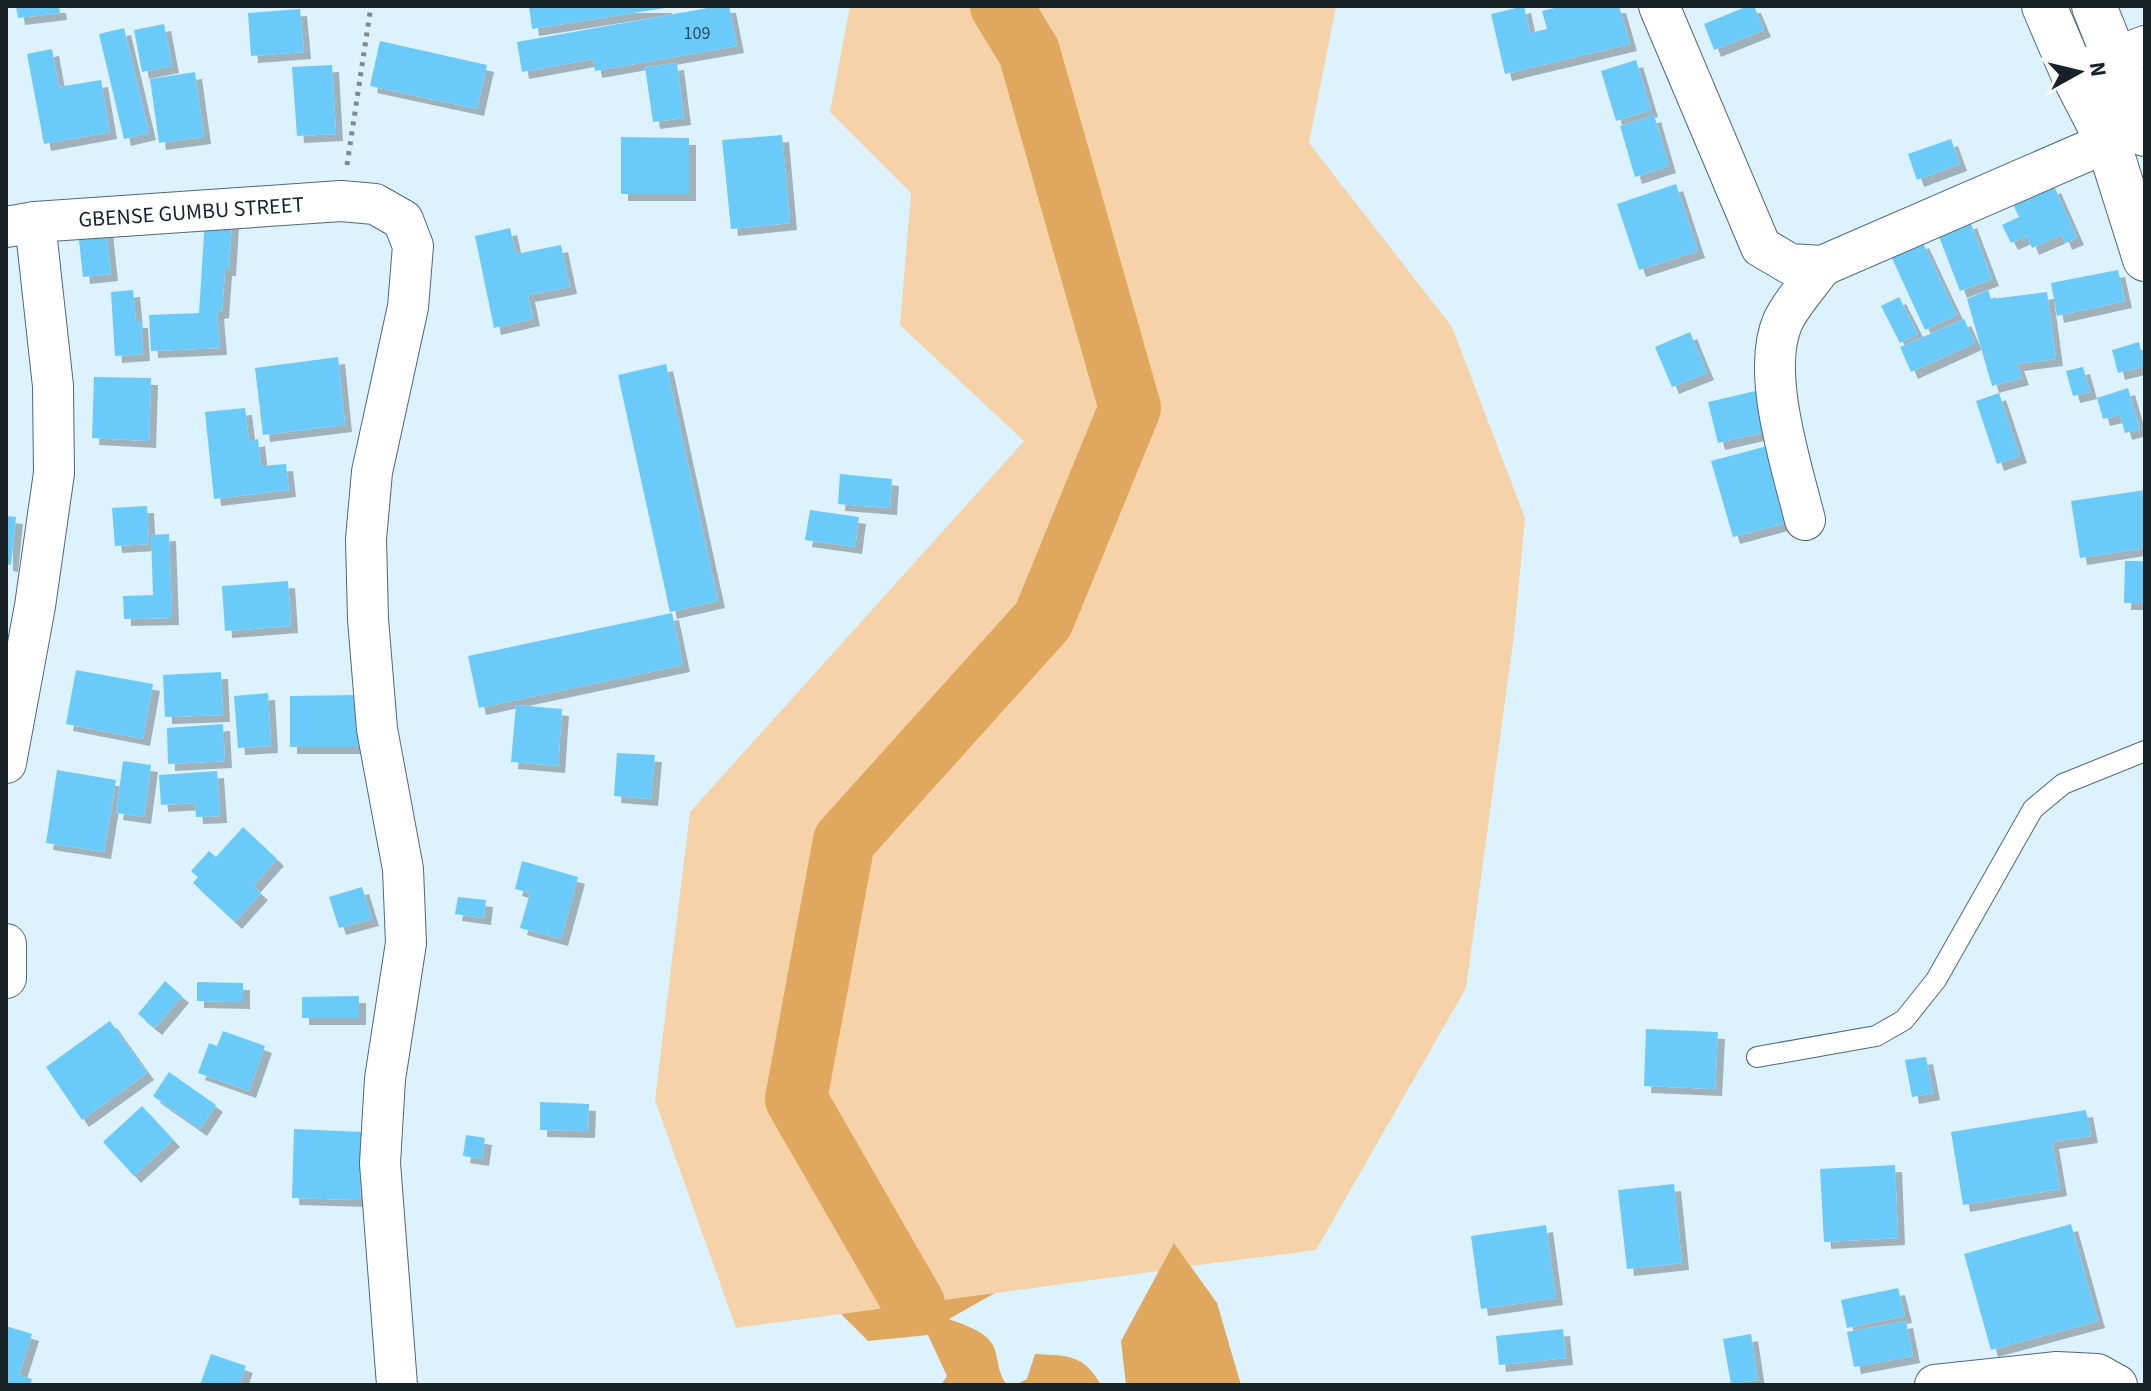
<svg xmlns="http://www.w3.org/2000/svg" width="2151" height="1391" viewBox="0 0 2151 1391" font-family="'Source Sans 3',sans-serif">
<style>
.green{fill:#f5d2a7}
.water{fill:#e0a85e}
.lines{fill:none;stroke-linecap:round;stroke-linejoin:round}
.river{stroke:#e0a85e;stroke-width:62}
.building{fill:#6acbfa;filter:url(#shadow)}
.service-casing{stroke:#506875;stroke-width:22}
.minor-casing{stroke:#506875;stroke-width:42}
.primary-casing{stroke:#506875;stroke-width:46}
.path{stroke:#7b8b93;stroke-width:5;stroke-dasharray:4 6;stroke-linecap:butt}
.service{stroke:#fff;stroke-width:20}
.minor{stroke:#fff;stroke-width:40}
.primary{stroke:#fff;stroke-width:44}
.labels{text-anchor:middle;stroke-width:6;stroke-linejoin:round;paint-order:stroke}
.number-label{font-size:18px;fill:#2c4c5b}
.street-label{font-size:22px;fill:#172126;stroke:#fbfbfb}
</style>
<defs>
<filter id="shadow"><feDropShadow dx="7" dy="7" stdDeviation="0" flood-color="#0004"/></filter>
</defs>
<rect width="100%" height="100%" fill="#dcf2fe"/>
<polygon class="green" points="850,6 1336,6 1309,143 1452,327 1525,518 1514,635 1466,988 1316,1250 1191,1266 1174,1243 1159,1271 736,1328 655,1100 690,812 1024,441 900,325 911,193 830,112"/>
<g class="water">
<polygon points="1174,1243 1217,1303 1241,1385 1126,1385 1121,1341"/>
<path d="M995,1293L949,1319C964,1325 990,1332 995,1350C999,1363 998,1374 1007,1385H941L947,1376L928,1335L868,1341L841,1314Z"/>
<path d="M1035,1354C1069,1356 1083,1354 1101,1385H1015L1027,1379Z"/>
</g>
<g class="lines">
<polyline class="river" points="914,1304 796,1099 844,841 1043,620 1130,408 1029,52 1001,6"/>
</g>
<g class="building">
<polygon points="16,6 59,6 60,13 18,18"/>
<polygon points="529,6 665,6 665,8 532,29"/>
<polygon points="719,6 729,6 737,46 595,71 593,59 522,72 517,42"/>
<polygon points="1524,6 1530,33 1547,29 1542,11 1563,6 1619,6 1630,44 1505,74 1491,14"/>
<polygon points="1748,6 1754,6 1764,30 1714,50 1704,24"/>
<polygon points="300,9 304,52 251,56 248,13"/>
<polygon points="164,24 172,66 142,72 134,30"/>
<polygon points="124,28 149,133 124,139 99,34"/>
<polygon points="380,41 487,65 477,109 370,86"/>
<polygon points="52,49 59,87 101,80 110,132 44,144 27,54"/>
<polygon points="1636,60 1651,110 1616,121 1601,71"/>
<polygon points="677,63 684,118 653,122 645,67"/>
<polygon points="332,65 336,134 297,136 292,67"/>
<polygon points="195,72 204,137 159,143 150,79"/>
<polygon points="1654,115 1669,166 1635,177 1620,126"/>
<polygon points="782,135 790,223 731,229 722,140"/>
<polygon points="621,137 689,138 689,194 621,194"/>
<polygon points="1951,139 1960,164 1917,180 1908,154"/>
<polygon points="1676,184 1698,251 1639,270 1617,204"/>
<polygon points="2054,186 2077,238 2065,243 2062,235 2032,248 2027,236 2011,243 2002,225 2019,217 2013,204"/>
<polygon points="205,218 232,220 229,269 225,269 222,311 217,312 220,348 151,351 149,315 199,313"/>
<polygon points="1970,221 1992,279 1960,291 1938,234"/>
<polygon points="106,228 111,274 83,277 78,231"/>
<polygon points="510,228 516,254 561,245 570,287 528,295 533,319 494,328 475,236"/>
<polygon points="1922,241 1957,315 1925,330 1891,256"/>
<polygon points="2118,270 2125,301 2057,316 2051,283"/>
<polygon points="133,290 136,321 141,321 143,354 115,356 111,292"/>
<polygon points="1988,290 1991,299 2047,292 2056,359 2017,364 2022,378 1992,386 1967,299"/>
<polygon points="1899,297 1918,334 1900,343 1881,306"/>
<polygon points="1964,319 1975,343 1911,372 1900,347"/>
<polygon points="1690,332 1707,373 1672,387 1655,347"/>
<polygon points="2139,342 2145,366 2118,373 2112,350"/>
<polygon points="338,357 345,425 263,435 255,368"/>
<polygon points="666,364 718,601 670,612 618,375"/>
<polygon points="2083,367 2090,392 2073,396 2066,371"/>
<polygon points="94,377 151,378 149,441 92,438"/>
<polygon points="2128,388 2140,429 2125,433 2120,415 2103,419 2097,398"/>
<polygon points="1760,390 1770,431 1718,443 1708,402"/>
<polygon points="1999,393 2020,456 1997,464 1976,401"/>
<polygon points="245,408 249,441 258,439 261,466 286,464 289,490 214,499 205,412"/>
<polygon points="1771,445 1792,521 1733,537 1711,461"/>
<polygon points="840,474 892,479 890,508 838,504"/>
<polygon points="2145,490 2145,548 2080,558 2071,501"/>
<polygon points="147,506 149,544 115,546 112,508"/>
<polygon points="810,510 859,517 855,547 805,540"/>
<polygon points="6,516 16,517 11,565 6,564"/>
<polygon points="169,534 172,618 124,619 123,596 153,595 151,535"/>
<polygon points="2125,561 2145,561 2145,603 2124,603"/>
<polygon points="288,581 291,626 225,631 222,586"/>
<polygon points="672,613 683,665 479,708 468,656"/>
<polygon points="76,670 153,684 143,739 66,724"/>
<polygon points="221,672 223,715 165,717 163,675"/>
<polygon points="268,693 271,746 238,748 234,696"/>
<polygon points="358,695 359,747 290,747 290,696"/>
<polygon points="516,705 562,709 558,766 511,762"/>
<polygon points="223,724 225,761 168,764 167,728"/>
<polygon points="617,753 655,755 651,799 614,796"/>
<polygon points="123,761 151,765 144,817 116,813"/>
<polygon points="57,770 116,780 104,852 46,843"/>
<polygon points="217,771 220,816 196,817 195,803 161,805 159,775"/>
<polygon points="243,827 277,859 253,886 261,893 235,922 193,883 198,877 191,871 209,851 216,857"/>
<polygon points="522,861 578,877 561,939 520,928 530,893 515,889"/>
<polygon points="362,887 372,919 339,928 329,897"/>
<polygon points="458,897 486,900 484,918 455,914"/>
<polygon points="165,981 182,996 155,1028 138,1014"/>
<polygon points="197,982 243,983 243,1002 197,1001"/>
<polygon points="359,996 359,1018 302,1018 302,997"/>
<polygon points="110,1021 147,1073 82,1120 46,1067"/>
<polygon points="1646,1029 1718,1032 1715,1089 1644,1086"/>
<polygon points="223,1031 265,1046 249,1091 198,1073 209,1043 217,1046"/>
<polygon points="1926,1057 1933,1093 1912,1097 1905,1060"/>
<polygon points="169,1072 216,1105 200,1129 153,1096"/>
<polygon points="540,1102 589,1104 588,1131 540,1130"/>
<polygon points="142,1106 173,1140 134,1176 103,1142"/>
<polygon points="2086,1110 2091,1136 2052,1142 2060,1189 1963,1205 1951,1132"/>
<polygon points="294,1129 362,1132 360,1200 292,1198"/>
<polygon points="466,1135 485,1138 482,1159 463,1156"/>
<polygon points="1895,1165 1898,1238 1824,1242 1820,1169"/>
<polygon points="1674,1184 1682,1263 1627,1269 1618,1190"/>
<polygon points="2071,1224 2098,1321 1991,1350 1964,1254"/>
<polygon points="1546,1225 1556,1298 1481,1309 1471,1236"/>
<polygon points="1898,1288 1905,1316 1847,1328 1841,1300"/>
<polygon points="1906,1321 1913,1356 1854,1367 1847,1332"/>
<polygon points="6,1326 32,1334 19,1375 32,1379 30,1385 6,1385"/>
<polygon points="1563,1329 1566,1358 1499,1365 1496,1336"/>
<polygon points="1751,1334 1758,1380 1731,1384 1723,1339"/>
<polygon points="211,1354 246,1366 239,1385 200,1385"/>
</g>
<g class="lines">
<defs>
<polyline id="service" points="1757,1057 1876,1036 1904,1020 1936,980 2033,809 2063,784 2145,751"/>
<g id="minor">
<polyline points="1659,6 1761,247 1790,264 1822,266 2108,142"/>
<polyline points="2085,69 2145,46"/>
<path id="s1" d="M6,227L35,222L341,201L375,204L403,220L413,246L408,307L372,472L366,539L368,619L377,729L403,869L406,943L385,1079L380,1163L397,1385"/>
<path d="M1805,520C1792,467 1760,372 1783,321C1792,302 1810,283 1822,266"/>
<polyline points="6,763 35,606 54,473 53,386 35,222"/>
<polyline points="6,944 6,978"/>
<polyline points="1935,1385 2057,1372 2097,1374 2117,1385"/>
</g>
<g id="primary">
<polyline points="2044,6 2073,74 2108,142 2145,259"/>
<polyline points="2094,6 2145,134"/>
</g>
</defs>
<use href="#service" class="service-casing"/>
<use href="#minor" class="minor-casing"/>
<use href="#primary" class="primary-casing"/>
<polyline class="path" points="347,165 371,6"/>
<use href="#service" class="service"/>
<use href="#minor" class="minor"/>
<use href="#primary" class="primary"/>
</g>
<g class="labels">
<g class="number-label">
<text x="697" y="39">109</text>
</g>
<g class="street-label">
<text dy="8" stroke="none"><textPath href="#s1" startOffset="186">GBENSE GUMBU STREET</textPath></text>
</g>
</g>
<rect width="2151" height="1391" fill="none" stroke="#172126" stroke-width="16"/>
<g transform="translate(2079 72) rotate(82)" stroke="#fbfbfb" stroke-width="6" paint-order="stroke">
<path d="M0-6L14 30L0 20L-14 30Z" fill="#172126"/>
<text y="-12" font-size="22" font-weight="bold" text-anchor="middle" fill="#172126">N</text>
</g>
</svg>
